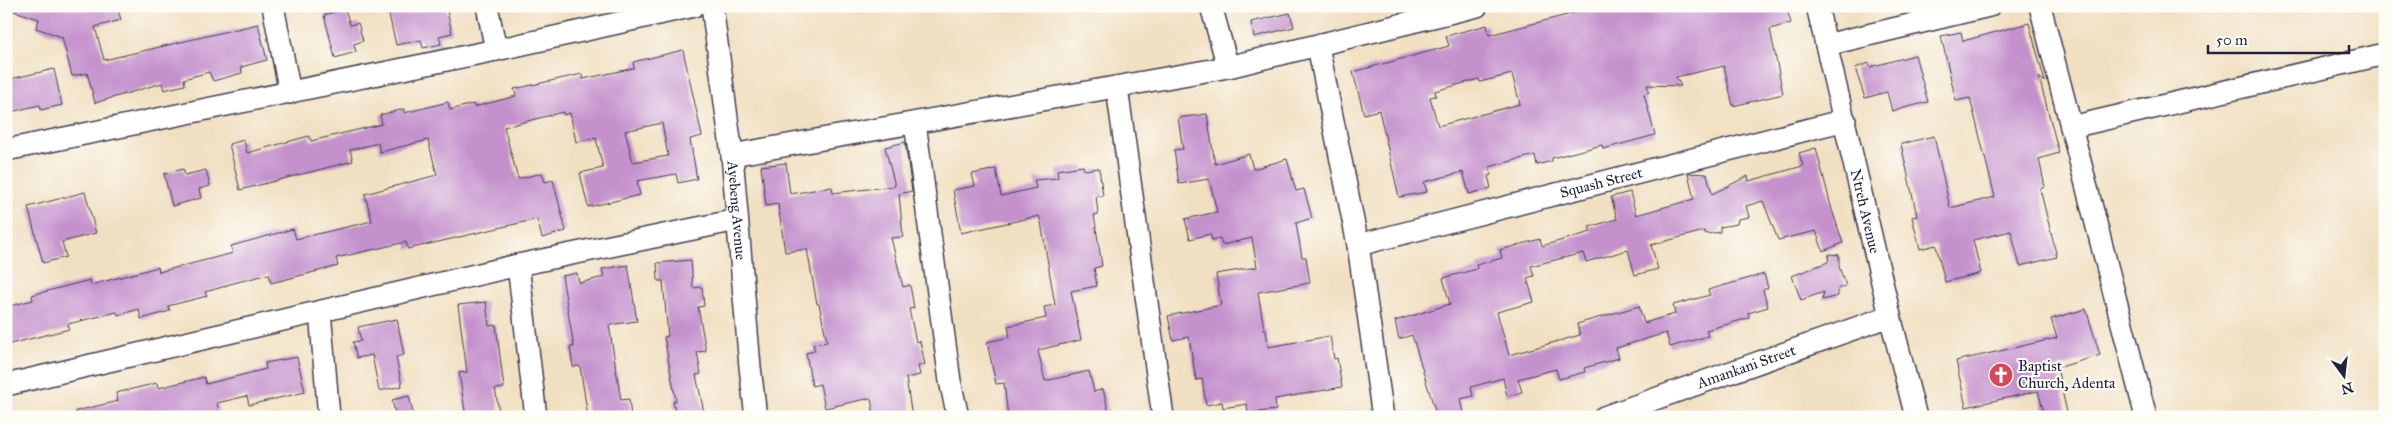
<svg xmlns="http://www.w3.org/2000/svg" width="2391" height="423" viewBox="0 0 2391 423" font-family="'IM FELL Great Primer',serif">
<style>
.building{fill:#c491cd;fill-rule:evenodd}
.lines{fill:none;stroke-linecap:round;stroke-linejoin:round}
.minor-casing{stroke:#413e4f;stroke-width:24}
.minor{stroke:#fff;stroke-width:21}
.labels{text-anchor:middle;stroke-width:4;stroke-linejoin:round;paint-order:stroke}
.street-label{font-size:15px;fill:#22223b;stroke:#fdfcf7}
.poi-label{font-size:15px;fill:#22223b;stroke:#fdfcf7;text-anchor:start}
</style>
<rect width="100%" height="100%" fill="#fdfcf7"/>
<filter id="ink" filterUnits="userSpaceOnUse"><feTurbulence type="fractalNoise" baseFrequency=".02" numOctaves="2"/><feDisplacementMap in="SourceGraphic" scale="10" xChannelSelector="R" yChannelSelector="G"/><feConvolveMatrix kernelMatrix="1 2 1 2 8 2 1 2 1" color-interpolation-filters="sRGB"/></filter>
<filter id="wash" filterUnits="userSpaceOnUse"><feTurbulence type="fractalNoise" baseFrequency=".0096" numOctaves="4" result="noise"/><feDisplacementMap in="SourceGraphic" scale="20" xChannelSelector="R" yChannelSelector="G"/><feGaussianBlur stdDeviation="1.12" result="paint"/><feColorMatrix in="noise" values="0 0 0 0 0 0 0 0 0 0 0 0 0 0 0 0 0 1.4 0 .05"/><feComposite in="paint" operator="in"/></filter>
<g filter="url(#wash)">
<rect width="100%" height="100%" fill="#f1dfc1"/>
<g id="blocks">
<g class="building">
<polygon points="8,6 117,6 121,20 95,27 104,60 258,24 267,60 241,67 242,73 213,81 209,72 184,79 185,85 164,90 162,83 95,103 87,73 72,76 62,37 36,28 39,19 8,9"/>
<polygon points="387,6 446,6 452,33 439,36 441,44 423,48 421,40 396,45"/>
<path d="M1622,6H1786L1791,23L1770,29L1783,94L1733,106L1724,66L1676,77L1681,86L1647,85L1649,92L1644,94L1655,135L1603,149L1602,145L1552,158V161L1537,165L1535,155L1489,167L1491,175L1488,176L1491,188L1469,194L1463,172L1424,182L1427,192L1399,197L1379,110L1364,114L1353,72L1449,46L1446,36L1487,25L1489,35L1598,7L1600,12ZM1512,74L1520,104L1438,126L1430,97L1436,96L1435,91L1479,79L1480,82Z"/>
<polygon points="345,9 350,25 358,23 363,41 354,44 356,52 335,58 324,15"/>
<polygon points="1290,13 1294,27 1254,37 1251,22"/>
<polygon points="2029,23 2045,82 2039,77 2059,153 2039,159 2045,187 2040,189 2057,257 2020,266 2011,231 1973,240 1981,273 1945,282 1936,245 1920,249 1912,217 1917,216 1901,144 1934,136 1950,208 1995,197 1970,98 1956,101 1941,36 1961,32 1963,41"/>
<path d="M683,50L702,136L690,139L697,179L678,183L676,174L637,181L640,195L588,207L580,173L603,168L596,138L576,142L570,113L564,115L563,112L504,127L518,179L542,173L545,182L553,180L566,231L542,238L537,219L408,249L406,242L336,258L338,266L271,283L269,274L226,285V286L205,292L207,296L168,306L170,311L141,319L139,309L118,315L117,312L68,324L69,329L6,345V307L33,300L32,295L90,280L91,285L158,267L159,272L233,253L231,246L293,229L296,239L372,221L365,194L437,175L428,140L380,152L378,143L350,150L353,161L240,190L229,144L244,140L247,153L309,136L311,141L382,124L380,115L404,109V113L448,102L450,110L473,104L474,107L516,96L514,89L582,74L583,79L634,68L633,62ZM662,123L668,156L633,162L625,131Z"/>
<polygon points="1915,55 1928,102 1892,111 1887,92 1865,98 1855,68 1869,63 1870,67"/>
<polygon points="54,69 62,105 41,110 40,105 6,113 6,80"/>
<polygon points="1207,114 1215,164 1249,154 1253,169 1287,159 1296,191 1304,189 1312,218 1296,223 1302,257 1306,257 1310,283 1258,292 1264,329 1266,329 1268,347 1330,336 1334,359 1337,358 1342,387 1275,399 1276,410 1248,413 1247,404 1223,408 1222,402 1206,405 1202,379 1196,380 1189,337 1173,340 1168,316 1221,305 1216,274 1257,267 1252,238 1222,245 1220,238 1212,240 1210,234 1190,239 1185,219 1217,212 1209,179 1179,184 1174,150 1183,149 1178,118"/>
<polygon points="905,142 912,191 899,194 903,237 891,238 903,287 910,285 914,308 909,309 916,342 920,341 925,365 918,366 920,375 906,378 912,417 874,417 871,398 825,408 820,384 812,386 806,353 815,351 813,344 827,342 819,304 817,304 807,249 785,252 778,204 766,206 761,166 786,163 790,194 832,187 833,193 895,186 885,147"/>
<polygon points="1816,148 1832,210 1843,243 1823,251 1816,231 1778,240 1763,201 1746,206 1749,217 1738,219 1737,224 1720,227 1720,232 1706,234 1704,231 1651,245 1658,269 1635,275 1628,250 1586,262 1583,253 1531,266 1534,276 1527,278 1534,302 1497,312 1509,355 1580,335 1577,324 1639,306 1644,323 1675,314 1673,305 1710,295 1708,290 1764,274 1768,288 1763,290 1768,307 1748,313 1749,318 1706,330 1708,336 1670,347 1666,333 1616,348 1619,358 1584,368 1585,372 1559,379 1556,369 1518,379 1522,392 1507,396 1503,378 1471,387 1473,396 1460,399 1464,417 1437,417 1412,335 1399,339 1395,321 1450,304 1443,278 1477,269 1476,265 1502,258 1500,250 1540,239 1542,246 1591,232 1589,227 1617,219 1611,197 1630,192 1636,215 1694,199 1688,173 1707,174 1712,194 1748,176 1749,181 1803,166 1799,153"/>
<polygon points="1083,166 1084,170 1099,168 1103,196 1096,196 1098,214 1094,215 1102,266 1094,268 1097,286 1071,291 1081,340 1038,350 1045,381 1089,371 1094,392 1103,389 1110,417 1008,417 1004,383 996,384 987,342 1010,337 1008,326 1046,318 1044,307 1055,305 1041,222 1039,216 961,233 953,190 975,186 972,174 996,169 1001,196 1036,188 1034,180 1058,178 1057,170"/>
<polygon points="183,169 185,175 206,170 210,186 199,189 201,198 172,206 164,174"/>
<polygon points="85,192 96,233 62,242 66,257 43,263 28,207"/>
<polygon points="1829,254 1839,255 1839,267 1846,286 1838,289 1838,296 1822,300 1824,292 1801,300 1792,276 1828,262"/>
<polygon points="691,260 693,288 702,287 704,306 698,307 706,351 697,352 701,374 696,375 705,417 676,417 673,401 676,401 664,337 668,336 663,281 658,281 657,263"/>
<polygon points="628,265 637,321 609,325 621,400 629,399 631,417 588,417 580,366 573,367 570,347 574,347 562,276 577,273 579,283 604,277 602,269"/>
<polygon points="486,302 489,326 496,325 504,388 495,389 499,411 491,412 491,417 466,417 459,373 467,372 458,305"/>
<polygon points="2086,309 2100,355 2057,368 2068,417 2045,417 2038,391 1966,407 1956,361 2057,338 2051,319"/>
<polygon points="397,319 404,355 396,357 402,386 379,391 372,355 357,358 353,342 361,341 358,327"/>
<polygon points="297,357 305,392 249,405 247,396 217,403 219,411 196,417 77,417 76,411 118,401 116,393 157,383 158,388 204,377 206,384 266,369 265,363"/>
<polygon points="409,396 414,417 396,417 392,400"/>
</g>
</g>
</g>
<g filter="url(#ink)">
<use href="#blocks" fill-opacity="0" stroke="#413e4f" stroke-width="1"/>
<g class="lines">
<defs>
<g id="minor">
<polyline points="273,6 290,93"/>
<polyline points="487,6 496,50"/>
<path id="s1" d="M712,6L732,155L750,367L756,417"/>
<polyline points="1211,6 1228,67"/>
<path id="s2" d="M1817,6L1890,316L1916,417"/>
<polyline points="2040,6 2146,417"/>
<polyline points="1826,45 1989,6"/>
<polyline points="1318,46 1358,245 1383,417"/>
<polyline points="1117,88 1163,417"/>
<polyline points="915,123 950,381 958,417"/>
<polyline points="2071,127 2385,54"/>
<polyline points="6,150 496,50 694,6"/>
<polyline points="732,155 1228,67 1477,6"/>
<path id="s3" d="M1358,245L1845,120"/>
<polyline points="518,265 536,417"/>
<polyline points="320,312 329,417"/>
<polyline points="6,385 518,265 737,220"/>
<path id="s4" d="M1604,417L1890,316"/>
</g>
</defs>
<use href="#minor" class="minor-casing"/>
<use href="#minor" class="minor"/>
</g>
</g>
<defs>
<symbol id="church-disc" viewBox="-11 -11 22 22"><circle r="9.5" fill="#d1495b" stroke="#fdfcf7"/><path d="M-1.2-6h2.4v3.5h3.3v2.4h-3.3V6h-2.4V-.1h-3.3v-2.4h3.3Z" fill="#fff"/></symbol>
</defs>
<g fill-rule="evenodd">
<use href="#church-disc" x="1987" y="361" width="28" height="28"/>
</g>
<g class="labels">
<g class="street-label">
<text dy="5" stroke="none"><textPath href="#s3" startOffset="251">Squash Street</textPath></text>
<text dy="5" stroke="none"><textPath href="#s1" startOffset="206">Ayebeng Avenue</textPath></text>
<text dy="5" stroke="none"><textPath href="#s2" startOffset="211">Ntreh Avenue</textPath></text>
<text dy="5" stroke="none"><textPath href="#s4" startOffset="151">Amankani Street</textPath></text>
</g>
<g class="poi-label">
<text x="2018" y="371">Baptist<tspan x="2018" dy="17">Church, Adenta</tspan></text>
</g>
</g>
<rect width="2391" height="423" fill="none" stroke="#fdfcf7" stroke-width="25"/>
<g transform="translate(2344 376) rotate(165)" stroke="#fdfcf7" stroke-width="4" paint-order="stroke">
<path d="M0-4L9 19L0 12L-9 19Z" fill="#22223b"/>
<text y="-8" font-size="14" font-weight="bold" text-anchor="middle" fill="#22223b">N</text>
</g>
<path d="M2208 45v8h141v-8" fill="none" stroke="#22223b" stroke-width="2.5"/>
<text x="2216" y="45" font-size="15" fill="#22223b" stroke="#fdfcf7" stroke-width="4" paint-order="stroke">50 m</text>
</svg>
